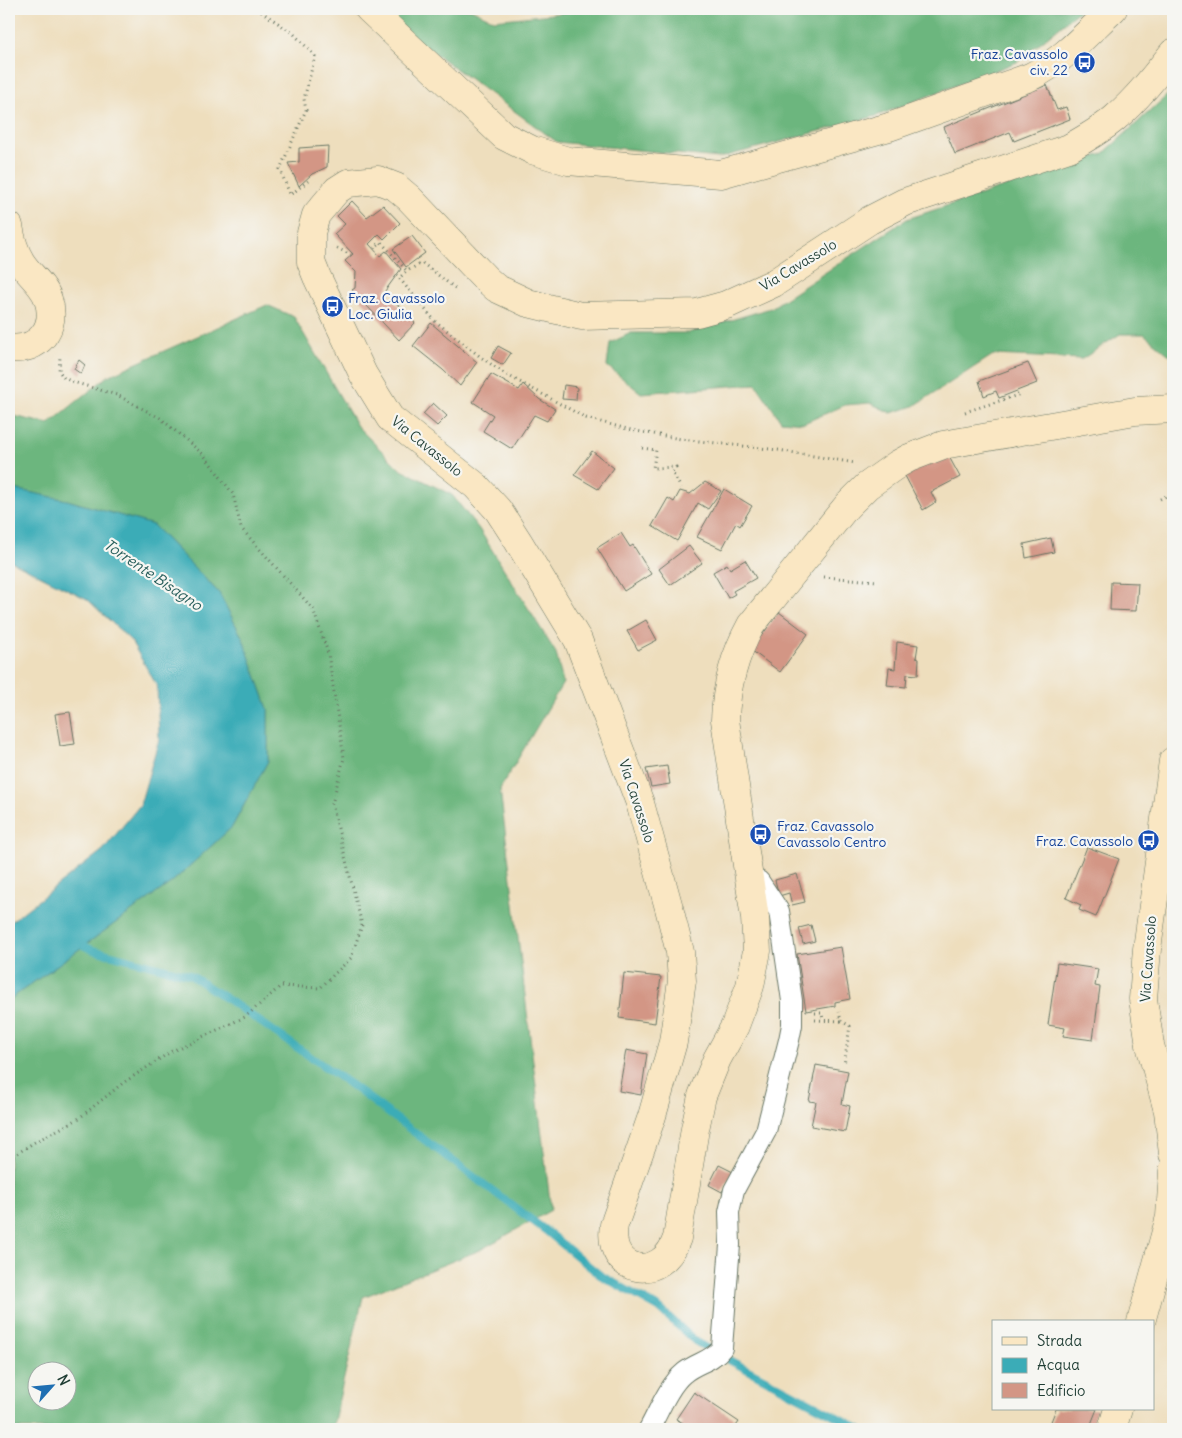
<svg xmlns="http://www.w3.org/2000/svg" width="1182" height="1438" viewBox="0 0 1182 1438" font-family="Delius,sans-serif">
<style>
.forest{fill:#6cb67e;stroke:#467a59;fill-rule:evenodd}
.water{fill:#3bacb7;stroke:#2d7476}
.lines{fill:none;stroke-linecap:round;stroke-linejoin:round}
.stream{stroke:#3bacb7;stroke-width:8}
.building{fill:#d39685}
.street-casing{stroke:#677564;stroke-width:22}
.secondary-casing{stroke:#677564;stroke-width:29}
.path{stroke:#677564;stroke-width:3;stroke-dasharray:1 4;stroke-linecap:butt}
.street{stroke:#fff;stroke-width:20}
.secondary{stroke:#fae7c3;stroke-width:28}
.labels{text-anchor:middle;stroke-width:4.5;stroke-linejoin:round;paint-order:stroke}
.transit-label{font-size:14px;fill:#164399;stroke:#f6f6f2;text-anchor:end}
.street-label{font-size:14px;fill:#1f3d34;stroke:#f6f6f2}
.water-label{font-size:15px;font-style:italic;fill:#275e5b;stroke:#f6f6f2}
</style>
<rect width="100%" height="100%" fill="#f6f6f2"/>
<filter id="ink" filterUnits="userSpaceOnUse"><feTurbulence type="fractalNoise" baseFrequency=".02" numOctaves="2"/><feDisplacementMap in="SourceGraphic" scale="10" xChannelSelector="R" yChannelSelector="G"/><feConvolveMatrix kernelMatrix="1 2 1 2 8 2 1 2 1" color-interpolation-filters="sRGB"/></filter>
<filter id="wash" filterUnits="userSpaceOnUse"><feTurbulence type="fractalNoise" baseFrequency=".0096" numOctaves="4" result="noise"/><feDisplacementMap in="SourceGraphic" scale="20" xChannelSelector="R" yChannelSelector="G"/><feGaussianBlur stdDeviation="1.12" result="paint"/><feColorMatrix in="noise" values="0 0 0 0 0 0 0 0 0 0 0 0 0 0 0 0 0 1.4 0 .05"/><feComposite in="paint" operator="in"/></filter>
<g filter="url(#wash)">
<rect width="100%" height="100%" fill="#eedebd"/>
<g class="forest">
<polygon points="384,9 471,9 494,20 562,13 578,9 1081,9 1017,62 876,116 719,158 557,142 393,23"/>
<polygon points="1173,90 1173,358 1144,334 1120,334 1082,359 993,355 914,406 891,413 870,403 845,405 804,423 781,421 756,384 641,393 607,366 610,343 631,333 688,333 771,308 907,219 1103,154"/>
<path d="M267,305L294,317L357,426L400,469L452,495L479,529L556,653L563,683L500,789L551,1210L480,1250L363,1297L332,1429H9V1000L172,882L232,827L268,761V709L243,639L219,593L153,525L67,500L9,488V415L49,424L108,376ZM38,1370H68V1400H38Z"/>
<path d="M1173,881V949C1166,926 1171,904 1173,881Z"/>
</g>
<polygon class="water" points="9,488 67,500 153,525 219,593 243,639 268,709 268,761 232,827 172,882 9,1000 9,923 103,850 140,805 159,739 157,686 131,641 87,599 9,560"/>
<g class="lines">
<g class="stream">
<polyline points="76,942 93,950 190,975 230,1001 351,1085 545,1230 600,1275 659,1308 695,1341 714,1352"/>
<polyline points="729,1360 860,1429"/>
</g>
</g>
<g id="blocks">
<g class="building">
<polygon points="1047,85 1057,110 1066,107 1070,119 1014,141 1010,132 955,154 944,127"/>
<polygon points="328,146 327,167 312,174 299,186 288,163 299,162 299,148"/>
<polygon points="352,201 367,217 383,205 400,223 384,239 379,234 369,244 380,256 386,251 401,269 385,291 415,323 399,340 352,290 355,288 356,272 345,261 353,254 334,234 345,224 337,216"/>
<polygon points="412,236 425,253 406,267 393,249"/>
<polygon points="431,323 477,362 460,386 443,370 413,346"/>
<polygon points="498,346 511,353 503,365 491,358"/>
<polygon points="79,360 85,365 81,374 74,369"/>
<polygon points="1028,363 1037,383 999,398 996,391 984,396 979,381"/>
<polygon points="491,374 519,390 523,384 539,399 555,409 547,421 534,415 512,449 483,431 493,415 473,402"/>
<polygon points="564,385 577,387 576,400 562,399"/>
<polygon points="433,403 447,416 437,426 423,414"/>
<polygon points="592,451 614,468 598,489 574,475"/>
<polygon points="947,453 960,477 931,492 936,502 923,510 904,474"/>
<polygon points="705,482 721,491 708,509 698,503 677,541 652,526 668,498 674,502 680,491 690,494"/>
<polygon points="724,489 752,506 740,526 736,523 722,549 697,537"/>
<polygon points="621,533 630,547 633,545 651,574 624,591 597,548"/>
<polygon points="1051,538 1054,552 1026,558 1024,544"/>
<polygon points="689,546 702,563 670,585 659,569"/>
<polygon points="745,560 756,578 733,591 735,594 728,598 713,572 727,564 730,569"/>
<polygon points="1111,582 1138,583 1136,611 1110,610"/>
<polygon points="779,612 808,634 780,672 751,650"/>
<polygon points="646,620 657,640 638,650 627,631"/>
<polygon points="897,642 918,645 916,658 919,659 918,675 907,674 906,687 887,685 889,668 895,669"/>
<polygon points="70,712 75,744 60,746 55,714"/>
<polygon points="667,766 670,784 651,787 646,769"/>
<polygon points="1087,847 1119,859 1096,917 1079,910 1081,905 1066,898"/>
<polygon points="797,874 805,902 792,905 789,893 779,896 775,880"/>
<polygon points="811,925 815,941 803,944 799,928"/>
<polygon points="841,947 850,999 835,1002 835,1006 806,1011 797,954"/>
<polygon points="1057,963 1098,969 1095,986 1100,987 1093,1040 1063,1036 1065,1028 1048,1025"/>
<polygon points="624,973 661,977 655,1023 619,1018"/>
<polygon points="626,1050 647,1054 641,1095 619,1091"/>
<polygon points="816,1065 848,1071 842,1104 850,1106 845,1132 811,1126 816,1102 809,1101"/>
<polygon points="719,1165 733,1172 722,1192 709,1185"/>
<polygon points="694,1392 739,1422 734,1429 679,1429 683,1423 676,1419"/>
<polygon points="1056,1409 1097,1409 1089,1429 1048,1429"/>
</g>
</g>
</g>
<g filter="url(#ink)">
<use href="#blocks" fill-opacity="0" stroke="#677564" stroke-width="1"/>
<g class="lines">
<defs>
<path id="street" d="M649,1429C658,1413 669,1385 684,1373C697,1362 711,1362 722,1348L730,1245L729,1212L734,1190L766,1131L789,1040L792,1025V1001L779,911L759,881L749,878"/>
<g id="secondary">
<path d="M369,9L504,136L532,150L568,161L721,174L889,127L1030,77C1063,61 1087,33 1113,9"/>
<path d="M1173,53C1155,76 1137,99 1115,118C1101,130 1085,139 1069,148L905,202L870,220L774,283L726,305L697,313L581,316L528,303L496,288L486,279L409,198L396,187L378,180L348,183L337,190L316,215L311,233V262L317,277L363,374L390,418L476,486L498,510L518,541L578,640L640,803L669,908L680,952L682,981L673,1042L652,1116L614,1225C606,1274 662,1284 677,1238L695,1129L702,1096L717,1059L735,1026L750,986L757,951L755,918L725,720C726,687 735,654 751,625L847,506L867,486L898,464L909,458L943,445L1135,411L1173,409"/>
<path d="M9,226C11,239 14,251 21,262C29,275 44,285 48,299C58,328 38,352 9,348"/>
<polyline points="1173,761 1147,949 1143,999 1150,1045 1168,1111 1173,1154"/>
<polyline points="1141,1322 1170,1217 1173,1171"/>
<polyline points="1112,1429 1118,1409"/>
</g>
</defs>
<use href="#street" class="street-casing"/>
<use href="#secondary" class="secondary-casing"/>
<g class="path">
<polyline points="257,9 293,33 315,56 304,99 306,110 280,169 290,195 308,181"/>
<polyline points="337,248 351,255"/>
<polyline points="374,248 381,242 407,271"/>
<polyline points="455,288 422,263 407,271 399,278 435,321 482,358 507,375 586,418 631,430 681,439 778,450 855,463"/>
<polyline points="965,412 1021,394"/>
<polyline points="642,448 656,450 653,468 676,467 672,472 681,488"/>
<polyline points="1160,499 1173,493"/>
<polyline points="824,577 877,581"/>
<polyline points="815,1013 822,1013 823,1020"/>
<polyline points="815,1020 841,1021 839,1012"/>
<polyline points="841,1021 850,1026 844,1065"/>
<polyline points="9,1159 33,1143 78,1119 123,1083 172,1051 245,1017 281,986 320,988 351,958 362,925 332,804 344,758 328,653 313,609 241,528 233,494 204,455 160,418 117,395 73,382 64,378 59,371 60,357"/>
</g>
<use href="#street" class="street"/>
<use href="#secondary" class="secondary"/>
</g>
</g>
<defs>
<symbol id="bus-disc" viewBox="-11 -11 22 22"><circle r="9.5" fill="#1a4fb4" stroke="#f6f6f2"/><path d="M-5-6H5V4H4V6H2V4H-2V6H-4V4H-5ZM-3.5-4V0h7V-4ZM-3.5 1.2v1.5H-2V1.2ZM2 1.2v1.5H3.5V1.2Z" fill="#fff"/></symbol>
</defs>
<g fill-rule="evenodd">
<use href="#bus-disc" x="1072" y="50" width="25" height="25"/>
<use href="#bus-disc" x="320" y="294" width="25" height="25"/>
<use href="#bus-disc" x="748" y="822" width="25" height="25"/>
<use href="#bus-disc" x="1136" y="828" width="25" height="25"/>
</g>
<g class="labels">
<g class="transit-label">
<text x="1068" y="59">Fraz. Cavassolo<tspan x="1068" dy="16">civ. 22</tspan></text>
<text x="348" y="303" text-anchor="start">Fraz. Cavassolo<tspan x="348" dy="16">Loc. Giulia</tspan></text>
<text x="777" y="831" text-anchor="start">Fraz. Cavassolo<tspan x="777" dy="16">Cavassolo Centro</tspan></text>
<text x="1133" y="846">Fraz. Cavassolo</text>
</g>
<g class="street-label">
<text transform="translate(798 265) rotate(-31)" y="5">Via Cavassolo</text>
<text transform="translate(427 446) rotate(39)" y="5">Via Cavassolo</text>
<text transform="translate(637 801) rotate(72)" y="5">Via Cavassolo</text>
<text transform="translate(1148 959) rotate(-86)" y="5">Via Cavassolo</text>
</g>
<g class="water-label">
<text transform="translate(153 575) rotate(34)" y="5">Torrente Bisagno</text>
</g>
</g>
<rect width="1182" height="1438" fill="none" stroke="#f6f6f2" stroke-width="30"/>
<rect x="992" y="1320" width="162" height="90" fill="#f6f6f2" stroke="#a0aca6"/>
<rect x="1002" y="1337" width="25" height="8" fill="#fae7c3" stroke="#a0aca6"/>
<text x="1037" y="1346" font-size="15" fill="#1f3d34">Strada</text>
<rect x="1002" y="1358" width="25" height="15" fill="#3bacb7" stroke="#a0aca6"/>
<text x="1037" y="1370" font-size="15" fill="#1f3d34">Acqua</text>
<rect x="1002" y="1383" width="25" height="15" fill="#d39685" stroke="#a0aca6"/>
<text x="1037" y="1396" font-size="15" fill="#1f3d34">Edificio</text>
<g transform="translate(52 1386) rotate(63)"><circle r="24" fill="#f6f6f2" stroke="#a0aca6"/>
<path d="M0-4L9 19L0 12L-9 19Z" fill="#1f6fb2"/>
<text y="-8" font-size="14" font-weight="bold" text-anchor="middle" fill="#1f3d34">N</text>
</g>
</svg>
